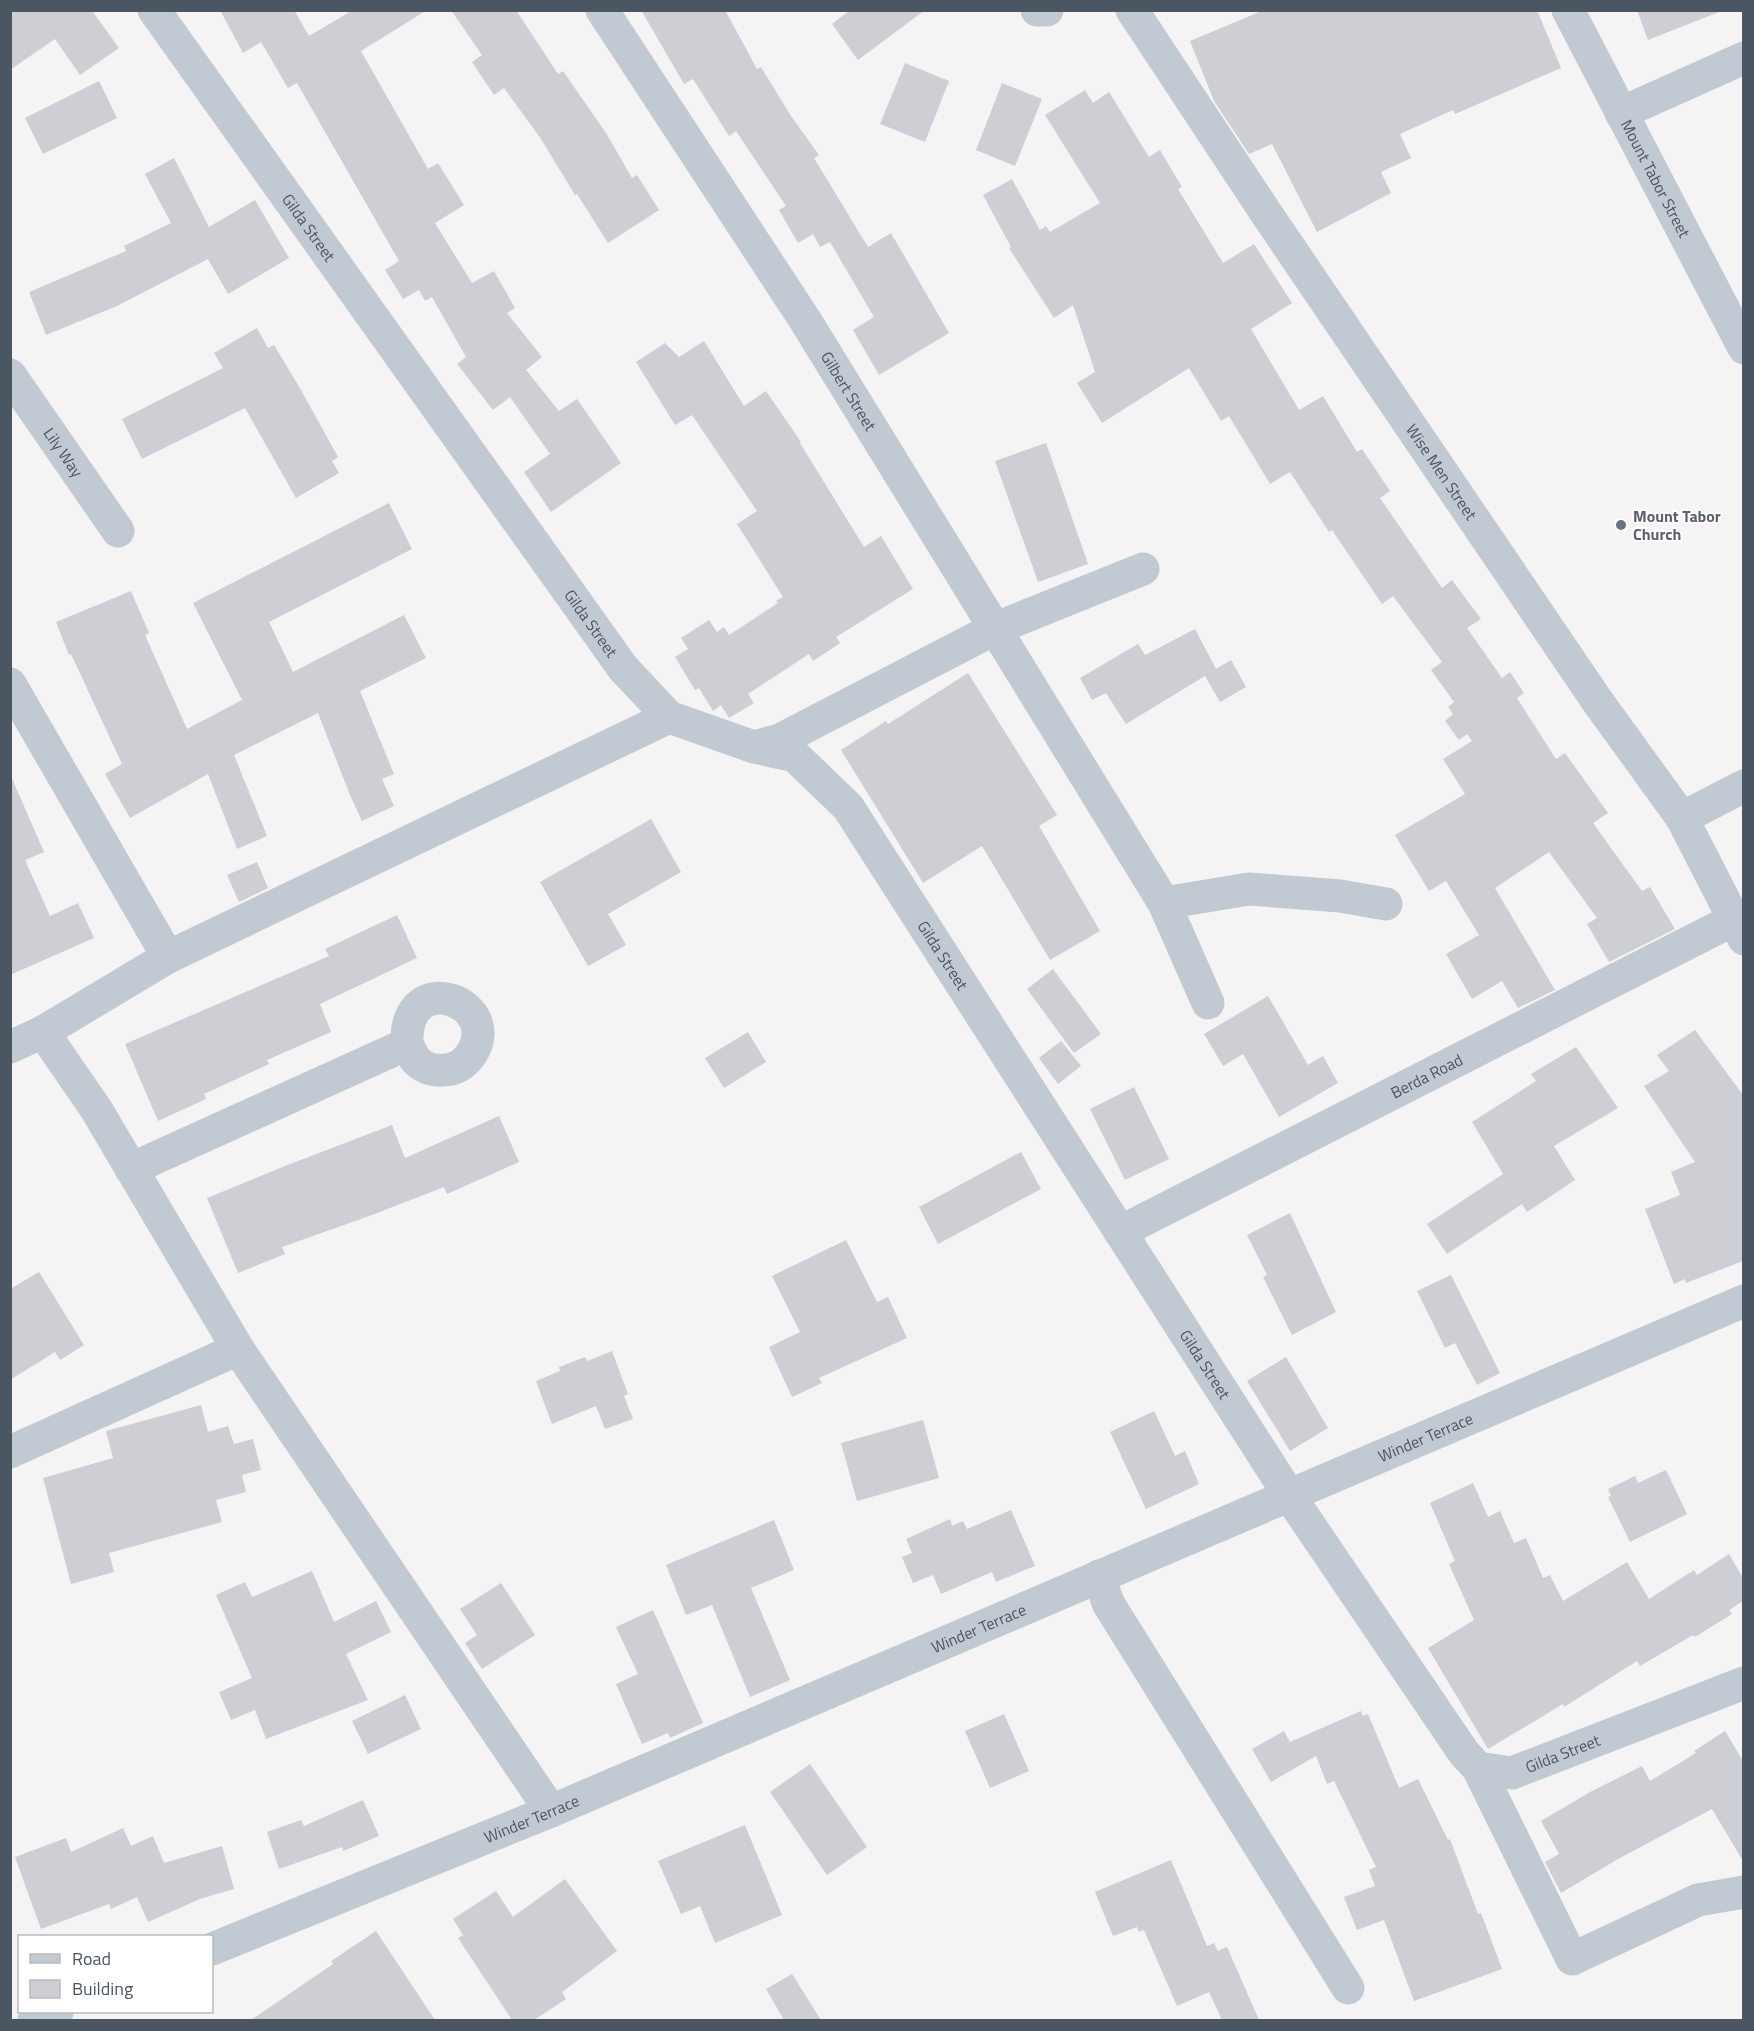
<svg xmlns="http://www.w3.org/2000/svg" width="1754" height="2031" viewBox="0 0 1754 2031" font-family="'Titillium Web',sans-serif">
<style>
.building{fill:#cdcfd5}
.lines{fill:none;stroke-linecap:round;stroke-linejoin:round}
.minor{stroke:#c1cad2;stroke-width:33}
.worship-dot{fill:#6b7280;stroke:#fff;stroke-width:2}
.labels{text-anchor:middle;stroke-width:4.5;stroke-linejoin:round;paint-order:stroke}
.street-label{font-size:16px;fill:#4a5661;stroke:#fff}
.worship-label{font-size:16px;font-weight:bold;fill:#5b616d;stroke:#fff;text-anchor:start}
</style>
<rect width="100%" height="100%" fill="#f5f3f3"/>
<g class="building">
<polygon points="10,10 96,10 93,12 119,48 80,75 55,39 10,70"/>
<polygon points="220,10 294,10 309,36 353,10 427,10 361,51 428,169 438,163 464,205 435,223 472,283 494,271 515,308 507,313 542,357 526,370 559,411 577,399 621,463 551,512 524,472 550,454 510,397 493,410 457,364 466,357 432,297 425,301 419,290 403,299 385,270 399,261 297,83 288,88 261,42 243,53"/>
<polygon points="451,10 516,10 558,74 563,71 606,133 632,178 637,175 659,210 608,243 577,194 575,195 541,139 504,88 494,95 472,62 482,55"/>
<polygon points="641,10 725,10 757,69 761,67 791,116 819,155 814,158 868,247 891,233 949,333 879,375 853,330 874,317 830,242 820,247 813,234 798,243 779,210 786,206 736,131 729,136 693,79 684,84"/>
<polygon points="850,10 925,10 858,60 832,24"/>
<polygon points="1264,10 1537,10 1561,68 1455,114 1453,110 1400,134 1411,158 1381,172 1391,193 1317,232 1272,144 1249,154 1214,101 1190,41"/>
<polygon points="1637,10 1719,10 1719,12 1648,40"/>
<polygon points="905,63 949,81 925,142 880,124"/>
<polygon points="99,81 117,118 43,154 25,118"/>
<polygon points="1002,83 1042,99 1015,166 976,150"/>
<polygon points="1085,90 1093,103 1109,92 1149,157 1160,150 1182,187 1178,189 1223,263 1254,244 1292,303 1251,329 1299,410 1323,396 1357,452 1362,449 1390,491 1380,498 1442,588 1452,580 1481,619 1467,628 1502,678 1510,672 1524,693 1517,698 1556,759 1565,753 1608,813 1593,823 1642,891 1650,887 1675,929 1609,962 1587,924 1597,918 1549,852 1495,888 1555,990 1518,1008 1502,981 1472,999 1446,954 1479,935 1446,881 1429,891 1395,835 1465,794 1443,759 1472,741 1467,734 1459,740 1445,721 1453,714 1448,707 1454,702 1431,670 1442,662 1393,596 1382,604 1332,530 1329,532 1290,472 1270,484 1229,416 1221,421 1189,368 1102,423 1077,383 1095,372 1073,305 1054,318 1009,248 1011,247 983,195 1012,179 1040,230 1046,226 1050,232 1100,203 1045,115"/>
<polygon points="174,158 209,227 255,200 289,258 228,294 208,259 117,306 46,335 29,292 126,251 124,246 171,223 145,174"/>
<polygon points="257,328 268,348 274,345 301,390 338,457 332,461 339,473 296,498 245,408 142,459 122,419 223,368 214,353"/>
<polygon points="704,341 744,406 766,391 801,442 800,443 864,547 881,536 913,589 836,637 840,643 813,661 809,654 748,694 754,703 729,718 721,705 713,711 699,688 695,690 675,657 688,649 681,638 709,620 717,632 724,627 729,635 778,603 776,601 783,597 737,524 757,511 692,415 675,425 636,362 665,343 679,357"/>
<polygon points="1046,443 1088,564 1038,582 995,461"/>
<polygon points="389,503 412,549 269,622 293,672 404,615 426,658 360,691 394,774 382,779 394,806 362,821 350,795 318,713 234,755 267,836 237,849 208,774 130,818 105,774 122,764 71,654 69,655 56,622 131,591 149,633 145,635 187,729 242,700 193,603"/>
<polygon points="1195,629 1216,669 1231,660 1246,687 1220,702 1205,676 1126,724 1106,693 1092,700 1080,678 1138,644 1145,655"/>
<polygon points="968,673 1057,815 1039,826 1100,931 1050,960 982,846 923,883 841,750 886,721 888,724"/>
<polygon points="10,774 44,852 25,860 50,916 78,903 94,938 10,975"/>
<polygon points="651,819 681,872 608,914 626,945 588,966 540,882"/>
<polygon points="257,862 268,888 239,902 227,875"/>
<polygon points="397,915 417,958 320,1004 331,1032 267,1060 269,1064 204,1094 206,1099 158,1121 125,1044 329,956 325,949"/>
<polygon points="1053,969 1101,1034 1074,1053 1027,989"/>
<polygon points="1268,996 1308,1065 1323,1056 1338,1083 1279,1117 1243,1054 1223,1066 1204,1034"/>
<polygon points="1695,1030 1743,1095 1743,1261 1686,1283 1685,1279 1674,1284 1645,1209 1680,1195 1671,1172 1695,1162 1644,1086 1669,1071 1657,1055"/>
<polygon points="748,1032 766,1062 724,1088 705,1058"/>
<polygon points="1061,1041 1081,1066 1058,1084 1039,1058"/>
<polygon points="1576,1047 1618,1108 1554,1146 1575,1180 1527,1212 1522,1204 1447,1254 1427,1224 1503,1174 1472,1122 1536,1081 1531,1074"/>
<polygon points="1134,1087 1169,1159 1125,1180 1090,1109"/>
<polygon points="499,1116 519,1162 447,1194 444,1187 372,1215 282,1247 285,1254 238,1273 207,1198 285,1166 392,1125 405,1158"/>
<polygon points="1021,1152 1041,1189 938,1244 919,1207"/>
<polygon points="1290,1213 1336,1312 1292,1335 1263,1277 1267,1275 1247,1235"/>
<polygon points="846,1240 877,1302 888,1297 907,1338 819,1378 822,1383 792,1397 769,1347 800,1332 772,1276"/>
<polygon points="39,1272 84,1345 60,1360 55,1352 10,1380 10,1289"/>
<polygon points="1451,1275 1500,1373 1477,1385 1455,1343 1445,1348 1417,1291"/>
<polygon points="612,1351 628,1394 624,1396 633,1419 605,1429 596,1406 552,1424 536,1381 560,1371 559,1367 585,1357 587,1361"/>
<polygon points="1286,1357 1328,1428 1290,1451 1247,1381"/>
<polygon points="201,1405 208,1432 228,1426 234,1444 253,1439 261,1470 242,1475 246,1492 216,1500 222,1522 109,1553 114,1572 71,1584 43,1478 113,1458 106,1431"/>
<polygon points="1154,1411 1175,1456 1185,1451 1199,1484 1146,1509 1110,1432"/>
<polygon points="923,1420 939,1478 857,1501 841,1443"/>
<polygon points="1666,1470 1687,1514 1630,1542 1608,1497 1611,1496 1608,1489 1635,1476 1638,1483"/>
<polygon points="1473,1483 1488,1517 1500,1511 1514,1543 1526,1538 1543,1578 1550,1575 1563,1601 1627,1562 1649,1599 1694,1570 1697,1575 1729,1554 1743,1578 1743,1601 1729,1610 1732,1614 1695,1637 1693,1635 1640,1666 1637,1661 1564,1707 1563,1704 1488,1749 1428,1648 1474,1620 1449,1564 1455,1561 1430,1503"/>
<polygon points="1011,1510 1035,1566 996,1582 992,1572 941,1594 933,1575 913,1583 902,1557 912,1553 906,1539 950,1519 952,1526 963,1521 967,1529"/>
<polygon points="774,1520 794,1570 751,1588 790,1680 750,1697 712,1605 686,1615 666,1565"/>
<polygon points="312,1571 334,1622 376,1601 391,1632 346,1654 368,1700 266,1739 255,1710 231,1720 219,1692 252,1678 216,1595 245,1582 252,1597"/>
<polygon points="501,1583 535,1635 482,1669 465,1643 477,1635 460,1609"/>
<polygon points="653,1610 703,1723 670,1738 668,1733 642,1744 616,1684 638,1674 616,1627"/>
<polygon points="405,1695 421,1729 368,1754 352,1721"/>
<polygon points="1361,1711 1363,1716 1368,1714 1399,1788 1418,1779 1448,1840 1450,1839 1478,1914 1481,1913 1502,1969 1414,2001 1384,1920 1357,1930 1344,1897 1375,1886 1369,1870 1376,1867 1334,1781 1327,1784 1316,1756 1271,1782 1252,1749 1284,1731 1290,1742"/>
<polygon points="1004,1714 1029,1771 990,1788 965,1731"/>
<polygon points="1725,1731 1743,1761 1743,1861 1712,1809 1618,1859 1561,1893 1545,1862 1559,1854 1541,1821 1590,1792 1642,1766 1650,1781 1696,1753 1694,1751"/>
<polygon points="810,1764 867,1847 827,1875 770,1792"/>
<polygon points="363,1800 379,1836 343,1851 342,1847 279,1869 267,1832 301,1820 304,1826"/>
<polygon points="745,1825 782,1915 715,1943 700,1906 681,1914 658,1861"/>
<polygon points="123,1828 131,1846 153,1836 164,1863 222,1846 234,1889 200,1899 148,1922 137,1897 111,1909 109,1904 41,1929 15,1857 66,1838 71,1852"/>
<polygon points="1171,1860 1207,1946 1214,1943 1218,1951 1227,1947 1259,2020 1222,2020 1209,1992 1177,2006 1144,1930 1139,1932 1137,1927 1113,1936 1095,1892"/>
<polygon points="565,1879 617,1951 562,1992 566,1999 534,2020 512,2020 458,1938 463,1935 453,1919 496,1891 513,1917"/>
<polygon points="376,1931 435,2020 251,2020 333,1964 331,1961"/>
<polygon points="792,1974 821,2020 784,2020 766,1989"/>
</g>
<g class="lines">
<g class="minor">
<path id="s1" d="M154,10L623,668L669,717L754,747L795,756L848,807L1289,1495L1464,1753L1478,1768L1512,1773L1744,1683"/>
<path id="s2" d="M602,10L805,320L1164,903L1208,1003"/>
<polyline points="1037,10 1047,10"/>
<path id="s3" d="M1132,10L1266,213L1598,702L1682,818L1744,939"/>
<path id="s4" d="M1568,10L1744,348"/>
<polyline points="1621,113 1744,58"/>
<path id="s5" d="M10,375L118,531"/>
<polyline points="10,684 168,957"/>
<polyline points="754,747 780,740 994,629 1143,569"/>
<polyline points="1682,818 1744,786"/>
<polyline points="1164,903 1249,889 1340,896 1386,904"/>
<polyline points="43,1032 168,957 669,717"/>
<polyline points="10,1047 43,1032 96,1109 238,1349 551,1811"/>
<path d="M131,1169L407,1044C404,962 509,1005 469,1057C458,1073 429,1075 416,1060C412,1055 410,1049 407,1044"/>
<path id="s6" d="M1120,1232L1733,920"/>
<polyline points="10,1452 238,1349"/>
<polyline points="1099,1576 1108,1603 1348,1988"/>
<polyline points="1478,1768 1572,1959 1698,1900 1744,1892"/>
<path id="s7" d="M212,1949L551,1811L1744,1301"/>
<polyline points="34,2020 57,2012"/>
</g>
</g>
<circle class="worship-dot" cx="1621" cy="525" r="6"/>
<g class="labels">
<g class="street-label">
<text dy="6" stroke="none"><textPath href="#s4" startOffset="190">Mount Tabor Street</textPath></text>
<text dy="6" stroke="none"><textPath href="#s1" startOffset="267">Gilda Street</textPath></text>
<text dy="6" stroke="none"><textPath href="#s2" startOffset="454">Gilbert Street</textPath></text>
<text dy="6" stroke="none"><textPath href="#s5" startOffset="94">Lily Way</textPath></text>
<text dy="6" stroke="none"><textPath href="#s3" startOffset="556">Wise Men Street</textPath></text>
<text dy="6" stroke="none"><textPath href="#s1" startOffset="753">Gilda Street</textPath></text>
<text dy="6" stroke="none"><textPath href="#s1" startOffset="1257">Gilda Street</textPath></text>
<text dy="6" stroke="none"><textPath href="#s6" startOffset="344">Berda Road</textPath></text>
<text dy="6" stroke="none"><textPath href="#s1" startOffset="1743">Gilda Street</textPath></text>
<text dy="6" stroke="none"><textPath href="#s7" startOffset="1317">Winder Terrace</textPath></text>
<text dy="6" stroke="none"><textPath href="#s7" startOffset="831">Winder Terrace</textPath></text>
<text dy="6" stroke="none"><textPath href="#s1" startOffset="2319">Gilda Street</textPath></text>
<text dy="6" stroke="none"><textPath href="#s7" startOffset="345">Winder Terrace</textPath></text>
</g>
<g class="worship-label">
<text x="1633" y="522">Mount Tabor<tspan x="1633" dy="18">Church</tspan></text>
</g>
</g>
<rect width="1754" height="2031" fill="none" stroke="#4a5661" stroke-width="24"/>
<rect x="18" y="1935" width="195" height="78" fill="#ffffff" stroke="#b7bbc0" stroke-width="1.5"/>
<rect x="30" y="1954" width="30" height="9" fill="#c1cad2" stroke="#b7bbc0" stroke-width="1.5"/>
<text x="72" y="1965" font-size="18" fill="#4a5661">Road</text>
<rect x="30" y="1980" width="30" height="18" fill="#cdcfd5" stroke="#b7bbc0" stroke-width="1.5"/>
<text x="72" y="1995" font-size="18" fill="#4a5661">Building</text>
</svg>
